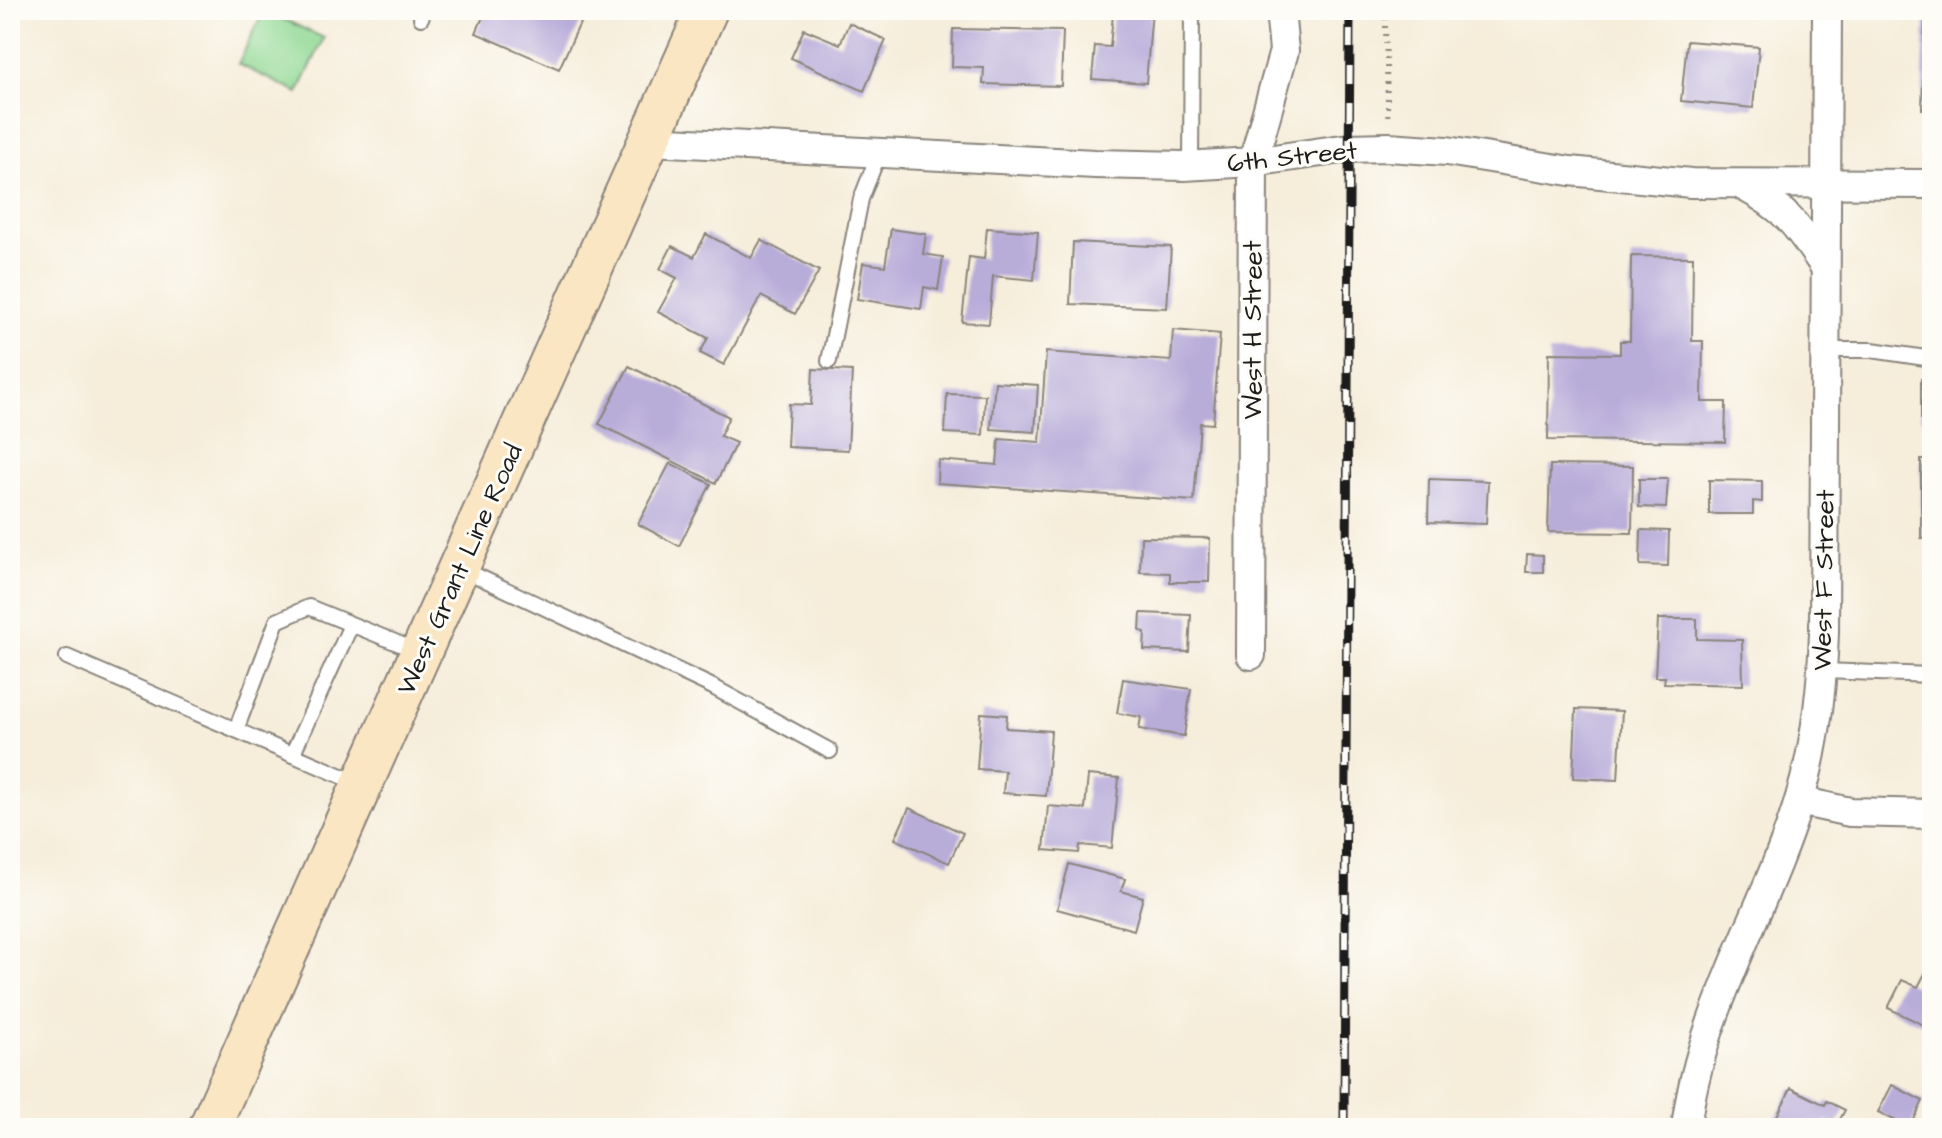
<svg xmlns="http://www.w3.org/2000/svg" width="1942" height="1138" viewBox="0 0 1942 1138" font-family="'Architects Daughter',sans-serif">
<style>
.green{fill:#8fd893;stroke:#567a58;stroke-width:2}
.building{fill:#b8acd9}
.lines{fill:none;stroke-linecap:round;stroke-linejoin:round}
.lane-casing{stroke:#89847b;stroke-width:18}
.street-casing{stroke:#89847b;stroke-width:32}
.secondary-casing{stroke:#89847b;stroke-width:44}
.path{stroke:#89847b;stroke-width:5;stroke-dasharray:2 6;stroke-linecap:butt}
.lane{stroke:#fff;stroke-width:14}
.street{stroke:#fff;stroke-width:28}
.secondary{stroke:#fbe6c4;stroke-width:40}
.rail-casing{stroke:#1c1c1c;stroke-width:9}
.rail{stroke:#fdfcf7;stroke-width:6;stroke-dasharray:18;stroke-linecap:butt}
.labels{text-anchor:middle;stroke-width:6;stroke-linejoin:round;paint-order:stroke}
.street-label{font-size:26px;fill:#1c1c1c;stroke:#fdfcf7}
</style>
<rect width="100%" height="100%" fill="#fdfcf7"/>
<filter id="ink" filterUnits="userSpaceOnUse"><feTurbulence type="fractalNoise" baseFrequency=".0125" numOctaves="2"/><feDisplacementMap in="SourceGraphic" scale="16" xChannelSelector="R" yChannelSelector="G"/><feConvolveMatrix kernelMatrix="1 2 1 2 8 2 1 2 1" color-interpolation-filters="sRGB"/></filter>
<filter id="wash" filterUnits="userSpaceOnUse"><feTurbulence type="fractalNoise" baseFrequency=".006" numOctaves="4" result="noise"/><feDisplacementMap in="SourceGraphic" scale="32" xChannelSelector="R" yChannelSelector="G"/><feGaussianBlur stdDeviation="1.8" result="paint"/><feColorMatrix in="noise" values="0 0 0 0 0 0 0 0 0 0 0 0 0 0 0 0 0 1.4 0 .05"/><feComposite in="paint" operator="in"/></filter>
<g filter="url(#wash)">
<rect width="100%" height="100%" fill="#f6edda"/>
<polygon class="green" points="264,10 324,38 298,93 238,64"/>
<g id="blocks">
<g class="building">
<polygon points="486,10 586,10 559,69 476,33"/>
<polygon points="1091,10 1152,10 1146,83 1092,79 1095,46 1110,47 1113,14 1091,12"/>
<polygon points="1925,18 1932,18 1932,110 1922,109"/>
<polygon points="849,23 886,40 864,91 791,58 804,29 840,44"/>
<polygon points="953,29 1063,31 1061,86 983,84 984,68 952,67"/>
<polygon points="1687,41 1759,47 1753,108 1681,101"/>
<polygon points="987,228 1038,232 1034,280 993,276 989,324 962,322 969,257 984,259"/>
<polygon points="891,229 926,234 923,254 943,257 938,290 924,287 921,309 857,299 863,263 885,266"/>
<polygon points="706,234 751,258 761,240 819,271 795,314 761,296 724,365 700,353 708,338 658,312 677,278 660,269 672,246 694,257"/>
<polygon points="1073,242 1171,247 1167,308 1070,304"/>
<polygon points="1631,256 1693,257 1692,341 1703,341 1702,402 1726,402 1725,442 1548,440 1549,353 1620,354 1620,341 1630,341"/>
<polygon points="1173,330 1220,334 1213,424 1200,423 1194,501 937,483 938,460 997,465 999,439 1040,442 1046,352 1171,361"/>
<polygon points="629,366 729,417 720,436 736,443 716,483 599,424"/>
<polygon points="813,369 852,371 848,450 787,447 789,404 811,405"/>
<rect x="1921" y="379" width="11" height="40"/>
<polygon points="995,382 1038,385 1035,432 991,429"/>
<polygon points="947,394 985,395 983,435 945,433"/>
<rect x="1921" y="460" width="11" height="78"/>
<polygon points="670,463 711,484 679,546 638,524"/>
<polygon points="1550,465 1633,466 1632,533 1548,532"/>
<polygon points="1429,479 1488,481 1486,524 1428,522"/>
<polygon points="1639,479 1668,479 1666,508 1639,507"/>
<polygon points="1709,480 1762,481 1762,502 1753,501 1753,514 1709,514"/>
<polygon points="1641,530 1669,531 1668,566 1640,565"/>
<polygon points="1141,537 1210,538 1209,582 1170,582 1170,573 1140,572"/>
<polygon points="1527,554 1543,555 1543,572 1526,572"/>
<polygon points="1141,613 1191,615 1189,652 1144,650 1145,632 1140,631"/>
<polygon points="1658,619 1697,619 1697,639 1742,640 1743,685 1664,683 1665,677 1655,677"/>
<polygon points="1123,679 1191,689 1184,736 1139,729 1141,717 1117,713"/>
<polygon points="1576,709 1622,711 1618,780 1573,778"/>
<polygon points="981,713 1007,715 1006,728 1051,731 1046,796 1003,793 1005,771 977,769"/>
<polygon points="1088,775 1119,778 1112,848 1080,845 1079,853 1044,850 1048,806 1085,809"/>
<polygon points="909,808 963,833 949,863 895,839"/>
<polygon points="1069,864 1125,879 1121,891 1143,897 1134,930 1057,909"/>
<polygon points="1932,960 1932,1029 1888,1008 1902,980 1918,987"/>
<polygon points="1892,1085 1923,1101 1910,1128 1878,1112"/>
<polygon points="1791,1088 1825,1105 1827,1101 1845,1110 1836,1127 1827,1122 1823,1128 1771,1128"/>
</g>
</g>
</g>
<g filter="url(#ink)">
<use href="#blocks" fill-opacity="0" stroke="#89847b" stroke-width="2"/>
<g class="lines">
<defs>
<g id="lane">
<polyline points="421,18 424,10"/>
<polyline points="1191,165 1192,10"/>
<polyline points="1825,350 1872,350 1932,359"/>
<polyline points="829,361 861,199 879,153"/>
<polyline points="460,568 713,687 830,751"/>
<polyline points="67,657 358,783"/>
<polyline points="1823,671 1932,675"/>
<polyline points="236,730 277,621 309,607 417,651"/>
<polyline points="292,755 351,625"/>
</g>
<g id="street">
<polyline points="650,141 1095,164 1184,166 1253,162 1349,148 1388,147 1447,151 1570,171 1691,183 1932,184"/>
<path d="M1743,186C1788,210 1797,226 1825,267"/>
<polyline points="1251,655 1253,162 1284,51 1280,10"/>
<polyline points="1799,801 1850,812 1932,814"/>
<path d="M1686,1128C1700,1010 1765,912 1799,801C1816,746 1822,690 1824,633L1827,10"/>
</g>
<polyline id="secondary" points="209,1128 707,10"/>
</defs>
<use href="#lane" class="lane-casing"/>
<use href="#street" class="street-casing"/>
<use href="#secondary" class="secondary-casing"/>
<polyline class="path" points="1385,10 1388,121"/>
<use href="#lane" class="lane"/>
<use href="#street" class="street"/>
<use href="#secondary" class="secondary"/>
<defs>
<polyline id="rail" points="1344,1128 1350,10"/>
</defs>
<use href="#rail" class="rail-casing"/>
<use href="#rail" class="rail"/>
</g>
</g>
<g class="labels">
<g class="street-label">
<text transform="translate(1292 156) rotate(-6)" y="9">6th Street</text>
<text transform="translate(1252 330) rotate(-90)" y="9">West H Street</text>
<text transform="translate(459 569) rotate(-66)" y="9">West Grant Line Road</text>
<text transform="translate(1823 580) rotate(-89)" y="9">West F Street</text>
</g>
</g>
<rect width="1942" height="1138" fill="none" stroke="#fdfcf7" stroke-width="40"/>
</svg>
